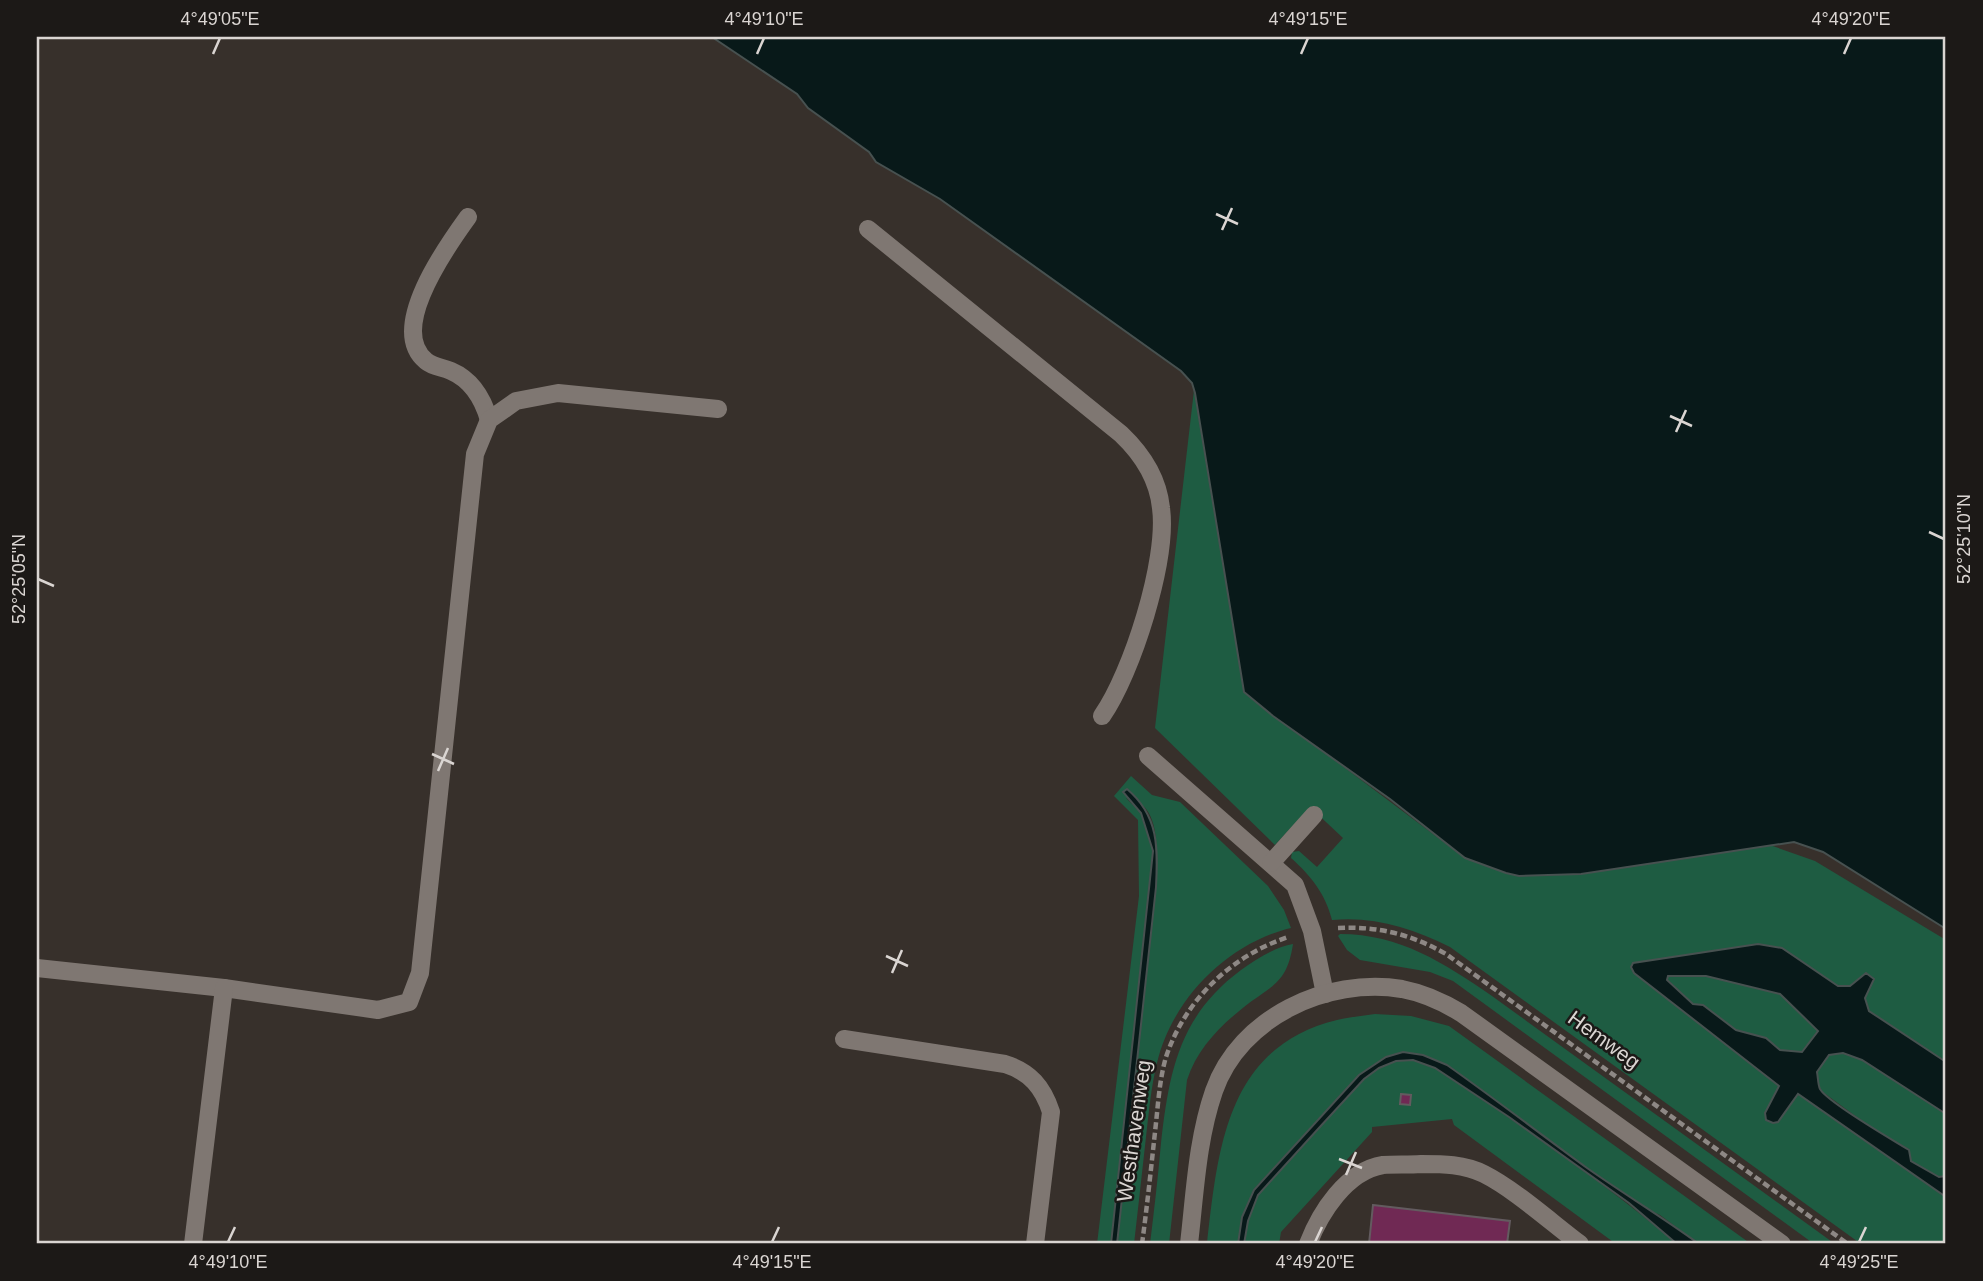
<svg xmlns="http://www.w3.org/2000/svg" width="1983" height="1281" viewBox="0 0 1983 1281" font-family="Helvetica,sans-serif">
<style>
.green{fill:#1e5c42}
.water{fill:#081919;stroke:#475150;stroke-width:2;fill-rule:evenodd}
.building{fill:#702954;stroke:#635b5f;stroke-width:2}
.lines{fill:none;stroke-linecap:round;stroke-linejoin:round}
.path{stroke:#8e8885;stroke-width:4.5;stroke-dasharray:7 3.5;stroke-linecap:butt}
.minor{stroke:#7f7772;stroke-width:18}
.ticks{fill:none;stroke:#dad5d2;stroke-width:2.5}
.labels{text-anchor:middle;stroke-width:5;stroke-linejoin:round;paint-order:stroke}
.street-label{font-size:21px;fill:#dad5d2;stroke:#1c1917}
.neatline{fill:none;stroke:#dad5d2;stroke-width:2.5}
.ticks-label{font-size:18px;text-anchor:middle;fill:#dad5d2}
</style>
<rect width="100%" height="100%" fill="#37302b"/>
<g class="green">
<path d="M1194,390L1244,692L1465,858L1506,873L1519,876L1581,874L1767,844L1815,861L1946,940V1062L1869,1011L1865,998L1873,979L1866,973L1850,986H1838L1782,948L1634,973L1780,1087L1765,1113L1778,1122L1798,1094L1946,1197V1244H1861L1450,947C1412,928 1374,916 1332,920C1325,893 1311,876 1291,858L1292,852L1299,851L1317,867L1343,838L1310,807L1275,845L1155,728Z"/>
<path d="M1131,776L1152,795L1180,802L1268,886L1284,910L1291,928C1228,943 1172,999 1157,1063C1151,1087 1149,1112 1146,1137C1142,1173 1138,1209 1134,1244H1117L1156,887C1157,865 1161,820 1142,805C1138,802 1131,800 1126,798L1141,813L1153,851L1111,1244H1097L1139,896L1138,820L1114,796Z"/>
<path d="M1340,934C1400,934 1444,963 1492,996L1835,1244H1814L1453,981L1430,972L1360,960L1347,950L1338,936Z"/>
<path d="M1293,944C1287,984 1272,985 1244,1007C1220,1026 1197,1049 1187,1080L1169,1244H1150C1154,1211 1158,1177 1161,1143C1169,1072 1179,1016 1241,970C1256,959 1275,947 1293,944Z"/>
<polygon points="1668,976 1706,976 1780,994 1818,1031 1802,1052 1780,1050 1766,1038 1736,1030 1703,1005 1693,1004 1667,979"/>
<path d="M1375,1014L1411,1016L1449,1026L1751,1244H1699L1660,1215L1644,1208L1585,1167L1463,1076L1410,1053L1359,1075L1254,1189L1242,1217L1238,1244H1207C1218,1149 1226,1047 1337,1020C1349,1017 1362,1016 1375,1014Z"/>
<polygon points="1843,1053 1862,1060 1946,1114 1946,1176 1939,1177 1911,1161 1909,1149 1873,1129 1820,1090 1817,1072 1829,1055"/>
<path d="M1413,1060C1439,1066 1461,1085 1483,1100C1550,1145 1615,1192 1677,1244H1616L1454,1125L1452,1119L1372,1127V1132L1281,1232L1279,1244H1244L1248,1221L1258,1195L1318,1129L1364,1079L1379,1068L1396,1061Z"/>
</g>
<g class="water">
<polygon points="712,37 1946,37 1946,929 1823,852 1794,842 1581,874 1519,876 1506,873 1465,858 1390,799 1273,716 1244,692 1195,393 1192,383 1181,371 940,199 876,162 869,152 808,108 797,94"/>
<path d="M1127,789C1159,816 1158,848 1156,887L1117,1244H1111L1153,851L1141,813L1123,792Z"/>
<path d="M1758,944L1782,948L1838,986H1850L1866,973L1874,979L1865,998L1869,1011L1946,1062V1114L1862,1060L1843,1053L1829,1055L1817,1072C1818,1077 1818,1085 1820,1089C1828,1103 1893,1140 1909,1150L1911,1161L1939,1177L1946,1176V1197L1798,1094L1778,1122L1773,1123L1766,1120L1765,1113L1779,1086L1634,973L1631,967L1633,963ZM1668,976H1706L1780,994L1818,1031L1802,1052L1780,1050L1766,1038L1736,1030L1703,1005L1693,1004L1667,980Z"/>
<path d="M1403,1052L1423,1055L1447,1065C1494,1098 1540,1134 1587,1168C1624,1194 1662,1217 1699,1244H1677L1629,1203L1509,1117L1435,1068L1413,1060L1396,1061L1379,1068L1364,1079L1318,1129L1258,1195L1248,1221L1244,1244H1238L1242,1217L1254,1190L1359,1075L1386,1057Z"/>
</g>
<g class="building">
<polygon points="1401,1094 1411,1095 1410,1105 1400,1104"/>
<polygon points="1373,1205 1510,1221 1507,1244 1369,1244"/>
</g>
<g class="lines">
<g class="path">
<path d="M1338,928C1377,926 1411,934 1446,954L1848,1244"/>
<path d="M1142,1244C1147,1207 1151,1169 1155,1132C1158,1107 1159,1081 1166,1057C1185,1000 1231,956 1288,937"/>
</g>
<g class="minor">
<path d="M468,217C447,246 387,329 426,361C433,367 442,367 451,371C472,380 483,399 489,420"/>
<path d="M868,229L1121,434C1142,454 1158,478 1161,508C1168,560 1132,673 1102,716"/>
<polyline points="1148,756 1295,885 1312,931 1325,994"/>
<polyline points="1271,863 1314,815"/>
<polyline points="37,968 224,988 378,1010 409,1002 420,973 475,454 489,420 516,401 558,393 718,409"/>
<path d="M844,1039L1005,1064C1030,1072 1043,1087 1051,1112L1035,1244"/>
<polyline points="193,1244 224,988"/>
<path d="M1189,1244C1195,1193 1197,1140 1214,1091C1240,1017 1327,977 1402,989C1423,993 1443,1002 1461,1013L1782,1244"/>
<path d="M1308,1244C1320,1213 1346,1171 1383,1165C1395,1164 1408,1165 1421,1164C1443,1164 1464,1164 1484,1174C1514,1189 1552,1223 1580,1244"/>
</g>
</g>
<path class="ticks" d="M213,54L220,38M757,54L764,38M1301,54L1308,38M1844,54L1851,38M1216,214L1238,224M1222,230L1232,208M1670,416L1692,426M1676,432L1686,410M1929,532L1944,539M38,579L54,586M432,754L454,764M438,771L448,748M886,956L908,966M892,973L902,950M1339,1159L1362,1168M1346,1175L1356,1152M228,1242L235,1227M772,1242L779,1227M1315,1242L1322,1227M1859,1242L1866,1227"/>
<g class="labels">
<g class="street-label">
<text transform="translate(1604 1040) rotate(36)" y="7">Hemweg</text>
<text transform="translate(1134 1131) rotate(-82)" y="7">Westhavenweg</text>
</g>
</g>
<rect width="1983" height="1281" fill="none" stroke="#1c1917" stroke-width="77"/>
<rect x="38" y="38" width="1906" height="1204" class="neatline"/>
<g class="ticks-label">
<text x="220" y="25">4°49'05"E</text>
<text x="764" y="25">4°49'10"E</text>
<text x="1308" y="25">4°49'15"E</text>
<text x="1851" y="25">4°49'20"E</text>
<text transform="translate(1964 539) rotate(-90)" y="6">52°25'10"N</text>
<text transform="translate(19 579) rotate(-90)" y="6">52°25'05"N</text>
<text x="228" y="1268">4°49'10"E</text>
<text x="772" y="1268">4°49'15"E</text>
<text x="1315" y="1268">4°49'20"E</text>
<text x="1859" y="1268">4°49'25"E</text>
</g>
</svg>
